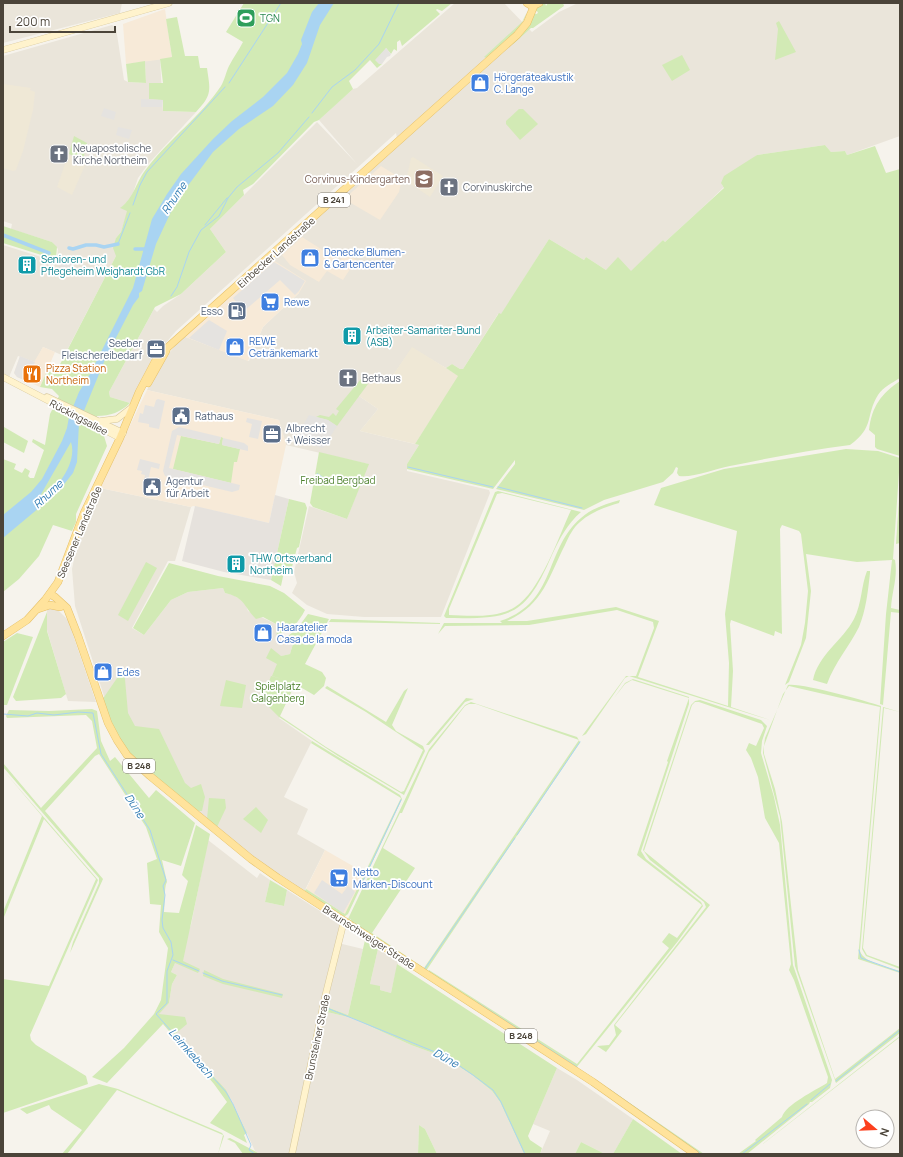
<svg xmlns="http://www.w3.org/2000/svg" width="903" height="1157" viewBox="0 0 903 1157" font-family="Manrope,sans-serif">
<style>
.residential{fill:#eae5da}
.commercial{fill:#f7ead8}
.industrial{fill:#e6e2dd}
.education{fill:#efe8d6}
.green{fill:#d2eab5;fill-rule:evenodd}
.parking{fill:#e5e3e0}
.water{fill:#a9d4f2;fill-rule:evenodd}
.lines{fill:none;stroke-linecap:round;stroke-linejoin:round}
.stream{stroke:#a9d4f2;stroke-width:1}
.canal{stroke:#a9d4f2;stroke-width:3.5}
.secondary-casing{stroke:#d6c79b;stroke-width:7}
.primary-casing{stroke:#e6c16a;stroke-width:8}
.secondary{stroke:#fff3cd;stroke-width:6}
.primary{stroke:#ffe39c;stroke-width:7}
.labels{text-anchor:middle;stroke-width:3.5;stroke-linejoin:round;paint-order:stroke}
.shield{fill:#fff;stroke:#817c74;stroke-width:1}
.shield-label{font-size:9px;font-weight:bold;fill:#4b4439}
.leisure-label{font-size:10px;fill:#27864d;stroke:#fff;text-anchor:start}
.shop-label{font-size:10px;fill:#366cbe;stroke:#fff;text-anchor:start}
.worship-label{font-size:10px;fill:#5b616d;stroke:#fff;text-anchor:start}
.education-label{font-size:10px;fill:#785e54;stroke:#fff;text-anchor:end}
.street-label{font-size:10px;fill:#4b4439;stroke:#fff}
.culture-label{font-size:10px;fill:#0d838f;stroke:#fff;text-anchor:start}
.service-label{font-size:10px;fill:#4e5e75;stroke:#fff;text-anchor:start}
.food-label{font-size:10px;fill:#c56008;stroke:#fff;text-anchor:start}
.park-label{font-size:10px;fill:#4a7f2a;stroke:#fff}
.water-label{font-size:11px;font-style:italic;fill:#2e7ab2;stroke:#fff}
</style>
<rect width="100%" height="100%" fill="#f6f3ec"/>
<g class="residential">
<polygon points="3,3 122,3 120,13 3,43"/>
<polygon points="455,3 504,3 532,32 559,12 578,3 900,3 900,136 847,155 845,151 831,152 825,145 757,155 722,185 724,187 700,210 665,242 663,240 631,272 606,270 586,257 584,260 549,239 501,315 498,314 463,369 460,369 452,364 446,368 412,348 387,384 374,376 359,396 378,409 360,431 419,445 407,464 407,471 489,490 490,493 441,617 364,617 327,614 307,605 292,593 297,583 294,572 309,506 347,519 368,464 286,445 279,420 147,390 161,363 183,336 249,361 263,327 299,293 270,258 398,145 396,133 176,331 152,359 130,403 110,397 109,392 154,309 157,312 163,306 181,294 226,252 210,229 317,122 357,164 319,120 336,104 353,89 357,88"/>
<polygon points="112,25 116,28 124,80 128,82 146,83 145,61 160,59 163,111 196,112 149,163 138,178 132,196 121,208 128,210 121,232 116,238 116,256 64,356 43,347 35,362 18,356 9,377 3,375 3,245 57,262 58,249 52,242 11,229 12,224 3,221 3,56"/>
<polygon points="100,488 191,507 175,561 168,561 132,628 144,635 171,600 188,592 223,588 225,593 233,595 245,602 248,611 276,624 277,635 282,634 288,636 293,644 290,654 281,656 277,664 295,684 279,718 312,741 284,797 308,809 297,834 325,850 304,892 254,857 146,770 102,700 104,696 75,606 72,569 79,535"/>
<polygon points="50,608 57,609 68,620 96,702 68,701 47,630 47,609"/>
<polygon points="208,840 257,878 260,873 270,880 265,902 284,906 287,890 342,925 338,943 363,949 348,1015 327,1007 327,1012 352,1018 411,1045 444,1057 472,1075 492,1091 500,1102 524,1154 437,1154 425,1129 419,1125 418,1154 260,1154 255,1151 232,1101 213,1075 158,1014 169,1003 172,984 177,975 171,972 191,925"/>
<polygon points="378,949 398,962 391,993 380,990 370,984"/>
<polygon points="557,1068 577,1080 633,1119 613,1154 605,1154 581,1142 575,1154 540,1154 550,1131 533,1124"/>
</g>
<g class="commercial">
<polygon points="165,9 172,58 126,64 123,24"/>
<polygon points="381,166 402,179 399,192 380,220 344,199"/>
<polygon points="302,237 340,261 345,253 356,260 343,280 327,271 319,282 290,265 282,255"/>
<polygon points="270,258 306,281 299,293 263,327 248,361 183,336"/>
<polygon points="43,347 55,352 40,387 17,377 14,373 20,356 34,362"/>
<polygon points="147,390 279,420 286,445 269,523 193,506 191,507 100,488"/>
<polygon points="325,850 365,873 345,915 306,889"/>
</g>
<polygon class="industrial" points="275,495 289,499 271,580 224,572 182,561 195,506 269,523"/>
<g class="education">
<polygon points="3,84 31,88 30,90 35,92 33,110 23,151 16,170 13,171 3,168"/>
<polygon points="68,155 86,163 72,195 57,187"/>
<polygon points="413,157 443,176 430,197 406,181 411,158"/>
<polygon points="412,347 459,376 415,444 360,431 378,409 359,396 374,375 387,384"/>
</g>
<g class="green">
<path d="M244,3H452L442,11L437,9L436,10L440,14L402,46L400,40L397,42V51L394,49L391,54L386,48L381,63L382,64L377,68L370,60L349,81L353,89L319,120L314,122L253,184L243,190L244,195L210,229L226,252L181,294L155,307L109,392L110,397L130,403C121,412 110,416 97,416L91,428L104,436L107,446L76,514V522L72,531L53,525L39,556L19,579L3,592V459L16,464L14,469L22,473L25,468L30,471L28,476L30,478H34L44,450L32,442L33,439L45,445L50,414L59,396L52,389L40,387L47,371L55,374L116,256L113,248L116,238L121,232L127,211L120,208C135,197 136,181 147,168C169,139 201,116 221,86C225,79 226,72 229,66C233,58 239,50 243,42L226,32Z"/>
<polygon points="542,3 545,3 546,6 548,3 563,3 564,6 533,28 531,28 512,45 532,13 537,14 538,12 534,10"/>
<path d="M527,12C521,32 502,44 487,58L484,57L522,22Z"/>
<path d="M177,17L185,56H198L200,68H207C210,90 213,94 196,112L163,111V100L149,99V83H163L160,59L172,57L166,19Z"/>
<polygon points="779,21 796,52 775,60 778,29 776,23"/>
<polygon points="682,55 690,70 672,81 662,65"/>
<polygon points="145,61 146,83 128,82 126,64"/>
<polygon points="519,109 523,109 538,124 520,140 506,124 506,121"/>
<polygon points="74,136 87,143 83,160 69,154"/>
<path d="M825,145L831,152L845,151L847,155L875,146L886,173L900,169V378C892,383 883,387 878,395C865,416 875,427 850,445C810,450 769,458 730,466C714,469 693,478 679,476L677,473L678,468L676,467L673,473L663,482L604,500L584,510L496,489L515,464V460L493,489L407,469V464L419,445L415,444L458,376L446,368L452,364L460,369H463L499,313L501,314L549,239L584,260L586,257L606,270L618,257L631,271L663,240L665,242L724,188L721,183L724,176L757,155Z"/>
<polygon points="3,226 52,242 57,247 56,257 51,258 3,243"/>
<polygon points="361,379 368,384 337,426 328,420 316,417 320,415 329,417 333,413 336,416 339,411 336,409"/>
<path d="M900,381V456L877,449L875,447V435L869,430C872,406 881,394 900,381Z"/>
<polygon points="4,427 28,441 24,453 3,442"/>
<polygon points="181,436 219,444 221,437 223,438 222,445 240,449 237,462 234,462 231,483 173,469"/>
<path d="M846,449L878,451L900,458L893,559L895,560C898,577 892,591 891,608L900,610V613L891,612L883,705L880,704L886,614L892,560L857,562L806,554L811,591L806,638L789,682L785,685L801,645L805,623L808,591L801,534L799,531L782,525L780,529L782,634L775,631L774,636L731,620L730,624L733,671L731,707L770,720L629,676L625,678L586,734L582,736L626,676H636L654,628L653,622L617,610L529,625L445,626L438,634L444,623H502L500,621C557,603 544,549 581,518C592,508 606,504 620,500L619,503C605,507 591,512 580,522C573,528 569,536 565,545C548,578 544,604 507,621H527L616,607L659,621L638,677L728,706L729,663L725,614L737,531L654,505L661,488L724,469Z"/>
<polygon points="319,452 369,464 347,519 313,507 310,503"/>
<polygon points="900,484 900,543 896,544"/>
<path d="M498,491L581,512C567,524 560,538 552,555C525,617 512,619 446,618L444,616L495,492ZM502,493L571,510C559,536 540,592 515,607C497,618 471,616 449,615V609L497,494Z"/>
<polygon points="289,499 305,503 307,508 299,547 297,548 292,567 285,567 281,586 271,580"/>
<polygon points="146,562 157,568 128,621 118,615"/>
<path d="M169,563L218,576L270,586L284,593L305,610C299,622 290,632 277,635L276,624L263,617L256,619C243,606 246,598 225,593L223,588L188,592L171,600L144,635L133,628Z"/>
<path d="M867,571H870V573C868,591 866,610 859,627C849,647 835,662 827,684L813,680C818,655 843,640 854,619C862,603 861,586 867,571Z"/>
<polygon points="47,612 47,631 66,694 61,698 16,701 13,697"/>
<polygon points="308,614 329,619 305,664 322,672 326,678 324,686 314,695 295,684 280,716 326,747 401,792 404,791 423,750 366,712 325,688 327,686 386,722 404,691 408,688 392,725 396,731 423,746 425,751 404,795 338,756 279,717 267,705 265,692 271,676 282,679 272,676 277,664 266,658 271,648 281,656 290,654 293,644 288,636 297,629"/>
<polygon points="331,619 440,623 440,624 329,622"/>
<polygon points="17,633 33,637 7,705 3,705 3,642"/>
<path d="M124,668L128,713L135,726L159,729L185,783L191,788L201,784L205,797L202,811H196C174,793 143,773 126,750C116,735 109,717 102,700Z"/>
<polygon points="633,679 689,697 689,704 641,851 646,859 701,902 703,906 678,941 576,1068 427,973 429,970 577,1064 669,948 662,942 669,933 677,938 702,905 637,855 668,762 667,761 689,698 632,680 625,684 614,698 625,683"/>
<polygon points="226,680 246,685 242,708 220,706"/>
<path d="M788,685C799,682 867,701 881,706L860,951C864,963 888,967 900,971V973L858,959L880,707L789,686L783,694L764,746V754L775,789L782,822L798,970L835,1079L900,1028V1033L836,1083L795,966L780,817L763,753L765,738Z"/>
<polygon points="466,698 474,699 465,702 429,745 426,745"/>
<path d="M700,700L761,720L767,726L762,741L761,753L774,797L780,825L793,965L832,1080L830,1088L812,1102H810L809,1104L747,1154H738L756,1141L755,1140L782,1117C785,1105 816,1090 827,1083L828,1077L794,980L789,970L791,964L779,843L765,818L758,777L751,758L746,750L749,743L756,746L764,728L762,724L699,702H695L692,705L644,851L710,905L615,1025L622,1031L606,1052L597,1046L609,1045L616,1035L614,1025L706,907L704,902L650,860L643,850L691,705L695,701Z"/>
<path d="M471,702L577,737L580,742L426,971L350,922L351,919L348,921V919L429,749L465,705ZM476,704L579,740L424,968L372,933L415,868L383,848L400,813H402L429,752L465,706L469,704Z"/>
<polygon points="883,707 900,712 884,708 863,948 867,955 900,967 900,969 866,956 862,949"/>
<path d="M92,709L97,711L101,741L110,761L115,757L149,798L156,790L195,823L181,866L162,860L167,882C164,886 165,905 164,912L179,913L188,881L182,875L196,825L210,834L183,961L200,969L198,973L175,963L171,972L177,975L172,984L169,1003L159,1014L185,1017L187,1024L175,1034L226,1090L247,1133L244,1135L247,1143L210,1123L227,1102L214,1084L163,1024L107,1083L92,1077L124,1048L154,1014L161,1000L168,948L159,932L161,905L150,904L147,863L157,859L146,827L99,754L95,756L45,811L103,879L70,953L73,942L99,883V878L3,767V763L41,808L97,748L92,721L86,715L7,718L6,716L9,710L49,711Z"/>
<polygon points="312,741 400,795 402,799 348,914 344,917 304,892 306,889 345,914 401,798 311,743"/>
<polygon points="3,770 98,880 30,1035 31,1040 36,1045 86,1076 88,1084 3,1113 3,979 49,986 96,879 44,819 4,917 3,916 3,912 42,816"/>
<polygon points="209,798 225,799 226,808 217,827 207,819"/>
<polygon points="256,807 268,820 261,833 243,819"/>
<polygon points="270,880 287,890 284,906 265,902"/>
<polygon points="365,940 378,949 370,984 380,986 380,990 391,993 397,964 557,1068 528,1136 530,1140 542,1148 540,1154 524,1154 500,1102 492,1091 472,1075 444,1057 411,1045 352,1018 327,1012 327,1007 348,1015"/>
<polygon points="204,970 223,979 283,994 282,998 223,984 203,976"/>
<polygon points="900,1036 900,1037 750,1154"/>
<polygon points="580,1069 704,1154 698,1154"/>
<polygon points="99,1084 118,1089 222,1133 224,1136 218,1154 223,1135 117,1090 67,1154 62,1154 82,1130 51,1109 49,1105 27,1114 20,1109"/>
<polygon points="633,1119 682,1154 613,1154"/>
<polygon points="419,1125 425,1129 437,1154 418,1154"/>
<polygon points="230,1138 260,1154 243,1154 235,1143 227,1139"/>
<polygon points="581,1142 605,1154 575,1154"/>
</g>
<g class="parking">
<polygon points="386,48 391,54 390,56 387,57 382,64 379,64 375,60"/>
<polygon points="141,99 163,100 162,107 141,107"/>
<polygon points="104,108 116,112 114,120 101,116"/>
<polygon points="118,127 132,130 129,139 116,135"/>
<polygon points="65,255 72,259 71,261 74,262 67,275 57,270"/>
<polygon points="274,262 305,281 299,291 295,295 280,280 244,311 233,298"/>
<polygon points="209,320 227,331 219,350 189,338"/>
<polygon points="20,356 35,362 30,374 35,376 31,383 17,377 14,373"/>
<polygon points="158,399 165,401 159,429 149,427 149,424 138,422 140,413 143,414 145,405 154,407 156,400"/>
<polygon points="309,415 328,420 337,426 323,448 301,442 295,439"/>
<polygon points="247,418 262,421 258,439 249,437 252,424 246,422"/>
<polygon points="179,427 221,437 219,444 177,435 169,468 240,485 239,490 232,492 165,476 163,471 172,431"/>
<polygon points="223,438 244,443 248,446 248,451 222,445"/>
<polygon points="140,459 160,464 159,469 151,467 148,481 144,480 145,475 141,474 142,471 137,470"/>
<polygon points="322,880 342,894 348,886 353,890 355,892 343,913 314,893"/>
</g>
<g class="water">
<path d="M319,3H334L320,25L307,63L293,85L273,106L239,129L213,152L175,203L156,244L142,291L139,293V297L133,305L106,357L79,423L77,462L73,473L58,492L3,538V515L31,492L42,479L62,441L67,428L69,417L79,392L90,374L133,288L152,219L167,194L181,174L213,139L232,121L263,97L287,73L298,54L302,44L301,40L312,12ZM71,442C78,464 55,492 36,503Z"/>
<polygon points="317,473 323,477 330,477 328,485 315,482"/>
</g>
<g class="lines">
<g class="stream">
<polyline points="229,83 281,3"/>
<polyline points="312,113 332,87 355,70 379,44 399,3"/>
<polyline points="133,205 140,185 147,172 225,87"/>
<polyline points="205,225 227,198"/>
<polyline points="118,244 130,213"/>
<polyline points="171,296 177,287 189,252 201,230 219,216 228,198 237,187 278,153 309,117"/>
<polyline points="408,467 493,487"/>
<polyline points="498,487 582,508"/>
<polyline points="3,714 28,716 37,713 54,715 78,712 93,713 101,754 150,830 166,880 163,886 165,895 162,920 163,928 171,942 173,955 167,971 167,1003 156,1014 226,1092 233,1104 251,1145 249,1150 255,1154"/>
<polyline points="517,835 580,742"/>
<polyline points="362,883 401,800"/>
<polyline points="352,922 365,930"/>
<polyline points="859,950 861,958 900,972"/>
<polyline points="173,960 199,971"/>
<polyline points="424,970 515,838"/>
<polyline points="203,973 222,981 282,995"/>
<polyline points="478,1003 577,1067"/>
<polyline points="327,1008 445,1056 473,1075 493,1090 501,1102 525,1154"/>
<polyline points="836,1081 900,1030"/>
<polyline points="609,1089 701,1154"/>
<polyline points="811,1100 830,1084"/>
<polyline points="742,1154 807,1104"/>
</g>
<g class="canal">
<polyline points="3,235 49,253"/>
<polyline points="69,248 73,249 86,245 96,245 104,247 118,244"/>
<polyline points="135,249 148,249"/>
</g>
<defs>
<g id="secondary">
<polyline points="3,50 169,3"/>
<polyline points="3,377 120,438"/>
<polyline points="47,397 123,433"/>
<polyline points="101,421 117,419 131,408"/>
<polyline points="292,1154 325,997 344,921"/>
</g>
<g id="primary">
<polyline points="527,3 532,6 539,3"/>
<polyline points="148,383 166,351"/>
<polyline points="50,594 55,597 67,608 78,636 108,723 117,740 127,755 150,776 251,859 278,878 593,1082 695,1154"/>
<polyline points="38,609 50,605 60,607"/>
<polyline points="3,636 27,620 45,600 58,582 84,513 120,438 139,392 158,356 517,35 527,23 534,6"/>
</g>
</defs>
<use href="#secondary" class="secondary-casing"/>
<use href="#primary" class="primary-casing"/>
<use href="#secondary" class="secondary"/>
<use href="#primary" class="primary"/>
</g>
<defs>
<symbol id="stadium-square" viewBox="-11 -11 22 22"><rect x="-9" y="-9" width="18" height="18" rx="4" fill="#2e9e5b" stroke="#fff"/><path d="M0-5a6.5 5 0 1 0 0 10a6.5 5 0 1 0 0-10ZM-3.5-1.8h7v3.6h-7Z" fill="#fff"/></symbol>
<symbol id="shop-square" viewBox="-11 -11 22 22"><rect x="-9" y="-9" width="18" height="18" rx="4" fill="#3f7fe0" stroke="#fff"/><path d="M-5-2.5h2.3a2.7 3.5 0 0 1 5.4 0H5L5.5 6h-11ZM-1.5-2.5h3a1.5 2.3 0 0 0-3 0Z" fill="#fff"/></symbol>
<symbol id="church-square" viewBox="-11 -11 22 22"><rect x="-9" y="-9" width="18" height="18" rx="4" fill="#6b7280" stroke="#fff"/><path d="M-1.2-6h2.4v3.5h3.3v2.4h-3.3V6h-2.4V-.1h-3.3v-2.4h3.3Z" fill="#fff"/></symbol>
<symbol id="school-square" viewBox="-11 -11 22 22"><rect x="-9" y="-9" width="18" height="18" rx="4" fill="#8d6e63" stroke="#fff"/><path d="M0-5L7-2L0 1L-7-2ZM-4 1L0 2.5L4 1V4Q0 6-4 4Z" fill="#fff"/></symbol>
<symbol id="building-square" viewBox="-11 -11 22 22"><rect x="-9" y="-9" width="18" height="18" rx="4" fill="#0f9aa8" stroke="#fff"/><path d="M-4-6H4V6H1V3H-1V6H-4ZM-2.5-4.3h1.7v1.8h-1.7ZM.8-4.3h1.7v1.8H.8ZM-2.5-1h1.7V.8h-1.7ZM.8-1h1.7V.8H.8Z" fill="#fff"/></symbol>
<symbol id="supermarket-square" viewBox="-11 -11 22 22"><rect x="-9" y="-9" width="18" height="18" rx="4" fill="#3f7fe0" stroke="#fff"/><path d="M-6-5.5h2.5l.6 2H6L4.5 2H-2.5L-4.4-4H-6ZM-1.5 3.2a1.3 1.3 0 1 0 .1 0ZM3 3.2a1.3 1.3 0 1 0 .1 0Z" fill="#fff"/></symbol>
<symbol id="fuel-square" viewBox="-11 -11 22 22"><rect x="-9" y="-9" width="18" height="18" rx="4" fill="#5c6f8a" stroke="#fff"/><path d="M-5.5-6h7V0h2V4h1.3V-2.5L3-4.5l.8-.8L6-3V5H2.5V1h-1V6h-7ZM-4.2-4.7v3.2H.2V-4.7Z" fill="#fff"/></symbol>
<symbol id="office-square" viewBox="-11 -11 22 22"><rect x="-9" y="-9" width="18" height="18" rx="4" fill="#5c6f8a" stroke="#fff"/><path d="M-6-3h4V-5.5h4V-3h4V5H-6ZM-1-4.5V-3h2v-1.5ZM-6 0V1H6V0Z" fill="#fff"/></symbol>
<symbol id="restaurant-square" viewBox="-11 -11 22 22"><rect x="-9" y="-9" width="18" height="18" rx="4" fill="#e8710a" stroke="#fff"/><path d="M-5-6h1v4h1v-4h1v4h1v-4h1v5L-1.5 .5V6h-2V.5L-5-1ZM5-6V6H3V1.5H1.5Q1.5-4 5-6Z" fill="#fff"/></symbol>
<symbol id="civic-square" viewBox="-11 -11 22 22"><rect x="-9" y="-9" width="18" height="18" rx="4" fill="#5c6f8a" stroke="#fff"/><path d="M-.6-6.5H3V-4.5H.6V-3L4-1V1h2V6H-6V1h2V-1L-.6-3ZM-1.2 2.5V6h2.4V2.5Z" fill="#fff"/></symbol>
</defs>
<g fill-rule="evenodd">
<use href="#stadium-square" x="235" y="7" width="22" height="22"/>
<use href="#shop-square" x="469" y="72" width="22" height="22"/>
<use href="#church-square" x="48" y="143" width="22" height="22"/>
<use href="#school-square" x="413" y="168" width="22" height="22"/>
<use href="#church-square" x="438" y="176" width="22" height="22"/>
<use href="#shop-square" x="299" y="247" width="22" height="22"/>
<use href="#building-square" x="16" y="254" width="22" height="22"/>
<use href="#supermarket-square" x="259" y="291" width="22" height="22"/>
<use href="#fuel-square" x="226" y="300" width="22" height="22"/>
<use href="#building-square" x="341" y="325" width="22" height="22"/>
<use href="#shop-square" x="224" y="336" width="22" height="22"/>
<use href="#office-square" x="145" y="338" width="22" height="22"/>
<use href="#restaurant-square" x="21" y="363" width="22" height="22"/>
<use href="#church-square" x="337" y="367" width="22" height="22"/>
<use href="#civic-square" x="170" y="405" width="22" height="22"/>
<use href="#office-square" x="261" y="423" width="22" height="22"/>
<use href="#civic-square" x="141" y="476" width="22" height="22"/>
<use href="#building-square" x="225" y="553" width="22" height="22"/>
<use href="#shop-square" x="252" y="622" width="22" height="22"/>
<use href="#shop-square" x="92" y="661" width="22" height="22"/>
<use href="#supermarket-square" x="328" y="867" width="22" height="22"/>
</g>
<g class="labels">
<g class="shield">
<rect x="318" y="193" width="32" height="14" rx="3"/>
<rect x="123" y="759" width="32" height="14" rx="3"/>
<rect x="505" y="1029" width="32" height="14" rx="3"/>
</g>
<g class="shield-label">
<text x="334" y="203">B 241</text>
<text x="139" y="769">B 248</text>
<text x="521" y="1039">B 248</text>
</g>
<g class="leisure-label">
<text x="260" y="22">TGN</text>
</g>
<g class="shop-label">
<text x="494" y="81">Hörgeräteakustik<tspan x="494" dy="12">C. Lange</tspan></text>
<text x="324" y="256">Denecke Blumen-<tspan x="324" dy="12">&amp; Gartencenter</tspan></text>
<text x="284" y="306">Rewe</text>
<text x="249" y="345">REWE<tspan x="249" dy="12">Getränkemarkt</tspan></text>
<text x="277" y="631">Haaratelier<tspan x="277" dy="12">Casa de la moda</tspan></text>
<text x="117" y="676">Edes</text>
<text x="353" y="876">Netto<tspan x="353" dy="12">Marken-Discount</tspan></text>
</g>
<g class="worship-label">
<text x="73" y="152">Neuapostolische<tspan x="73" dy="12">Kirche Northeim</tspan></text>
<text x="463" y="191">Corvinuskirche</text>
<text x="362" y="382">Bethaus</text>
</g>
<g class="education-label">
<text x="410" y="183">Corvinus-Kindergarten</text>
</g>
<g class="street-label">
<text transform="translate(276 252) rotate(-42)" y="4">Einbecker Landstraße</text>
<text transform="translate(79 417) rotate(28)" y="4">Rückingsallee</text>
<text transform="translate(79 532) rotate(-67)" y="4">Seesener Landstraße</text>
<text transform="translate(369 937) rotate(33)" y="4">Braunschweiger Straße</text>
<text transform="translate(317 1037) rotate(-78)" y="4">Brunsteiner Straße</text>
</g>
<g class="culture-label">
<text x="41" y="263">Senioren- und<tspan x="41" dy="12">Pflegeheim Weighardt GbR</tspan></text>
<text x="366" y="334">Arbeiter-Samariter-Bund<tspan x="366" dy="12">(ASB)</tspan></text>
<text x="250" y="562">THW Ortsverband<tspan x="250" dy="12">Northeim</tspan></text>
</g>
<g class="service-label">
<text x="223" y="315" text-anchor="end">Esso</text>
<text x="142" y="347" text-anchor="end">Seeber<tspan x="142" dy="12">Fleischereibedarf</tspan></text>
<text x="195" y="420">Rathaus</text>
<text x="286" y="432">Albrecht<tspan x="286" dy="12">+ Weisser</tspan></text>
<text x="166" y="485">Agentur<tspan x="166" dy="12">für Arbeit</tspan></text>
</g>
<g class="food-label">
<text x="46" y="372">Pizza Station<tspan x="46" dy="12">Northeim</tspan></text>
</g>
<g class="park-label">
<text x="338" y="484">Freibad Bergbad</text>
<text x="278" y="690">Spielplatz<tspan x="278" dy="12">Galgenberg</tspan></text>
</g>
<g class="water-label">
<text transform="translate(174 198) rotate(-56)" y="4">Rhume</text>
<text transform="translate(48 494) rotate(-43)" y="4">Rhume</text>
<text transform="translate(135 806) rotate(57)" y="4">Düne</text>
<text transform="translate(191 1053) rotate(49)" y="4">Leimkebach</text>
<text transform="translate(446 1058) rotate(29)" y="4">Düne</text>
</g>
</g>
<rect width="903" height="1157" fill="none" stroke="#4b4439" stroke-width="8"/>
<g transform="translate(875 1129) rotate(109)"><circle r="19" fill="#ffffff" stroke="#b7b4b0"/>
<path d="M0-3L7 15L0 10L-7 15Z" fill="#fc3f1d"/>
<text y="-6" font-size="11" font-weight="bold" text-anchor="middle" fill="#4b4439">N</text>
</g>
<path d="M10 26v6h105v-6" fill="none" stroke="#4b4439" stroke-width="2"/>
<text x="16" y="26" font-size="12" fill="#4b4439" stroke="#ffffff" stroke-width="3" paint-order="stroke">200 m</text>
</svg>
